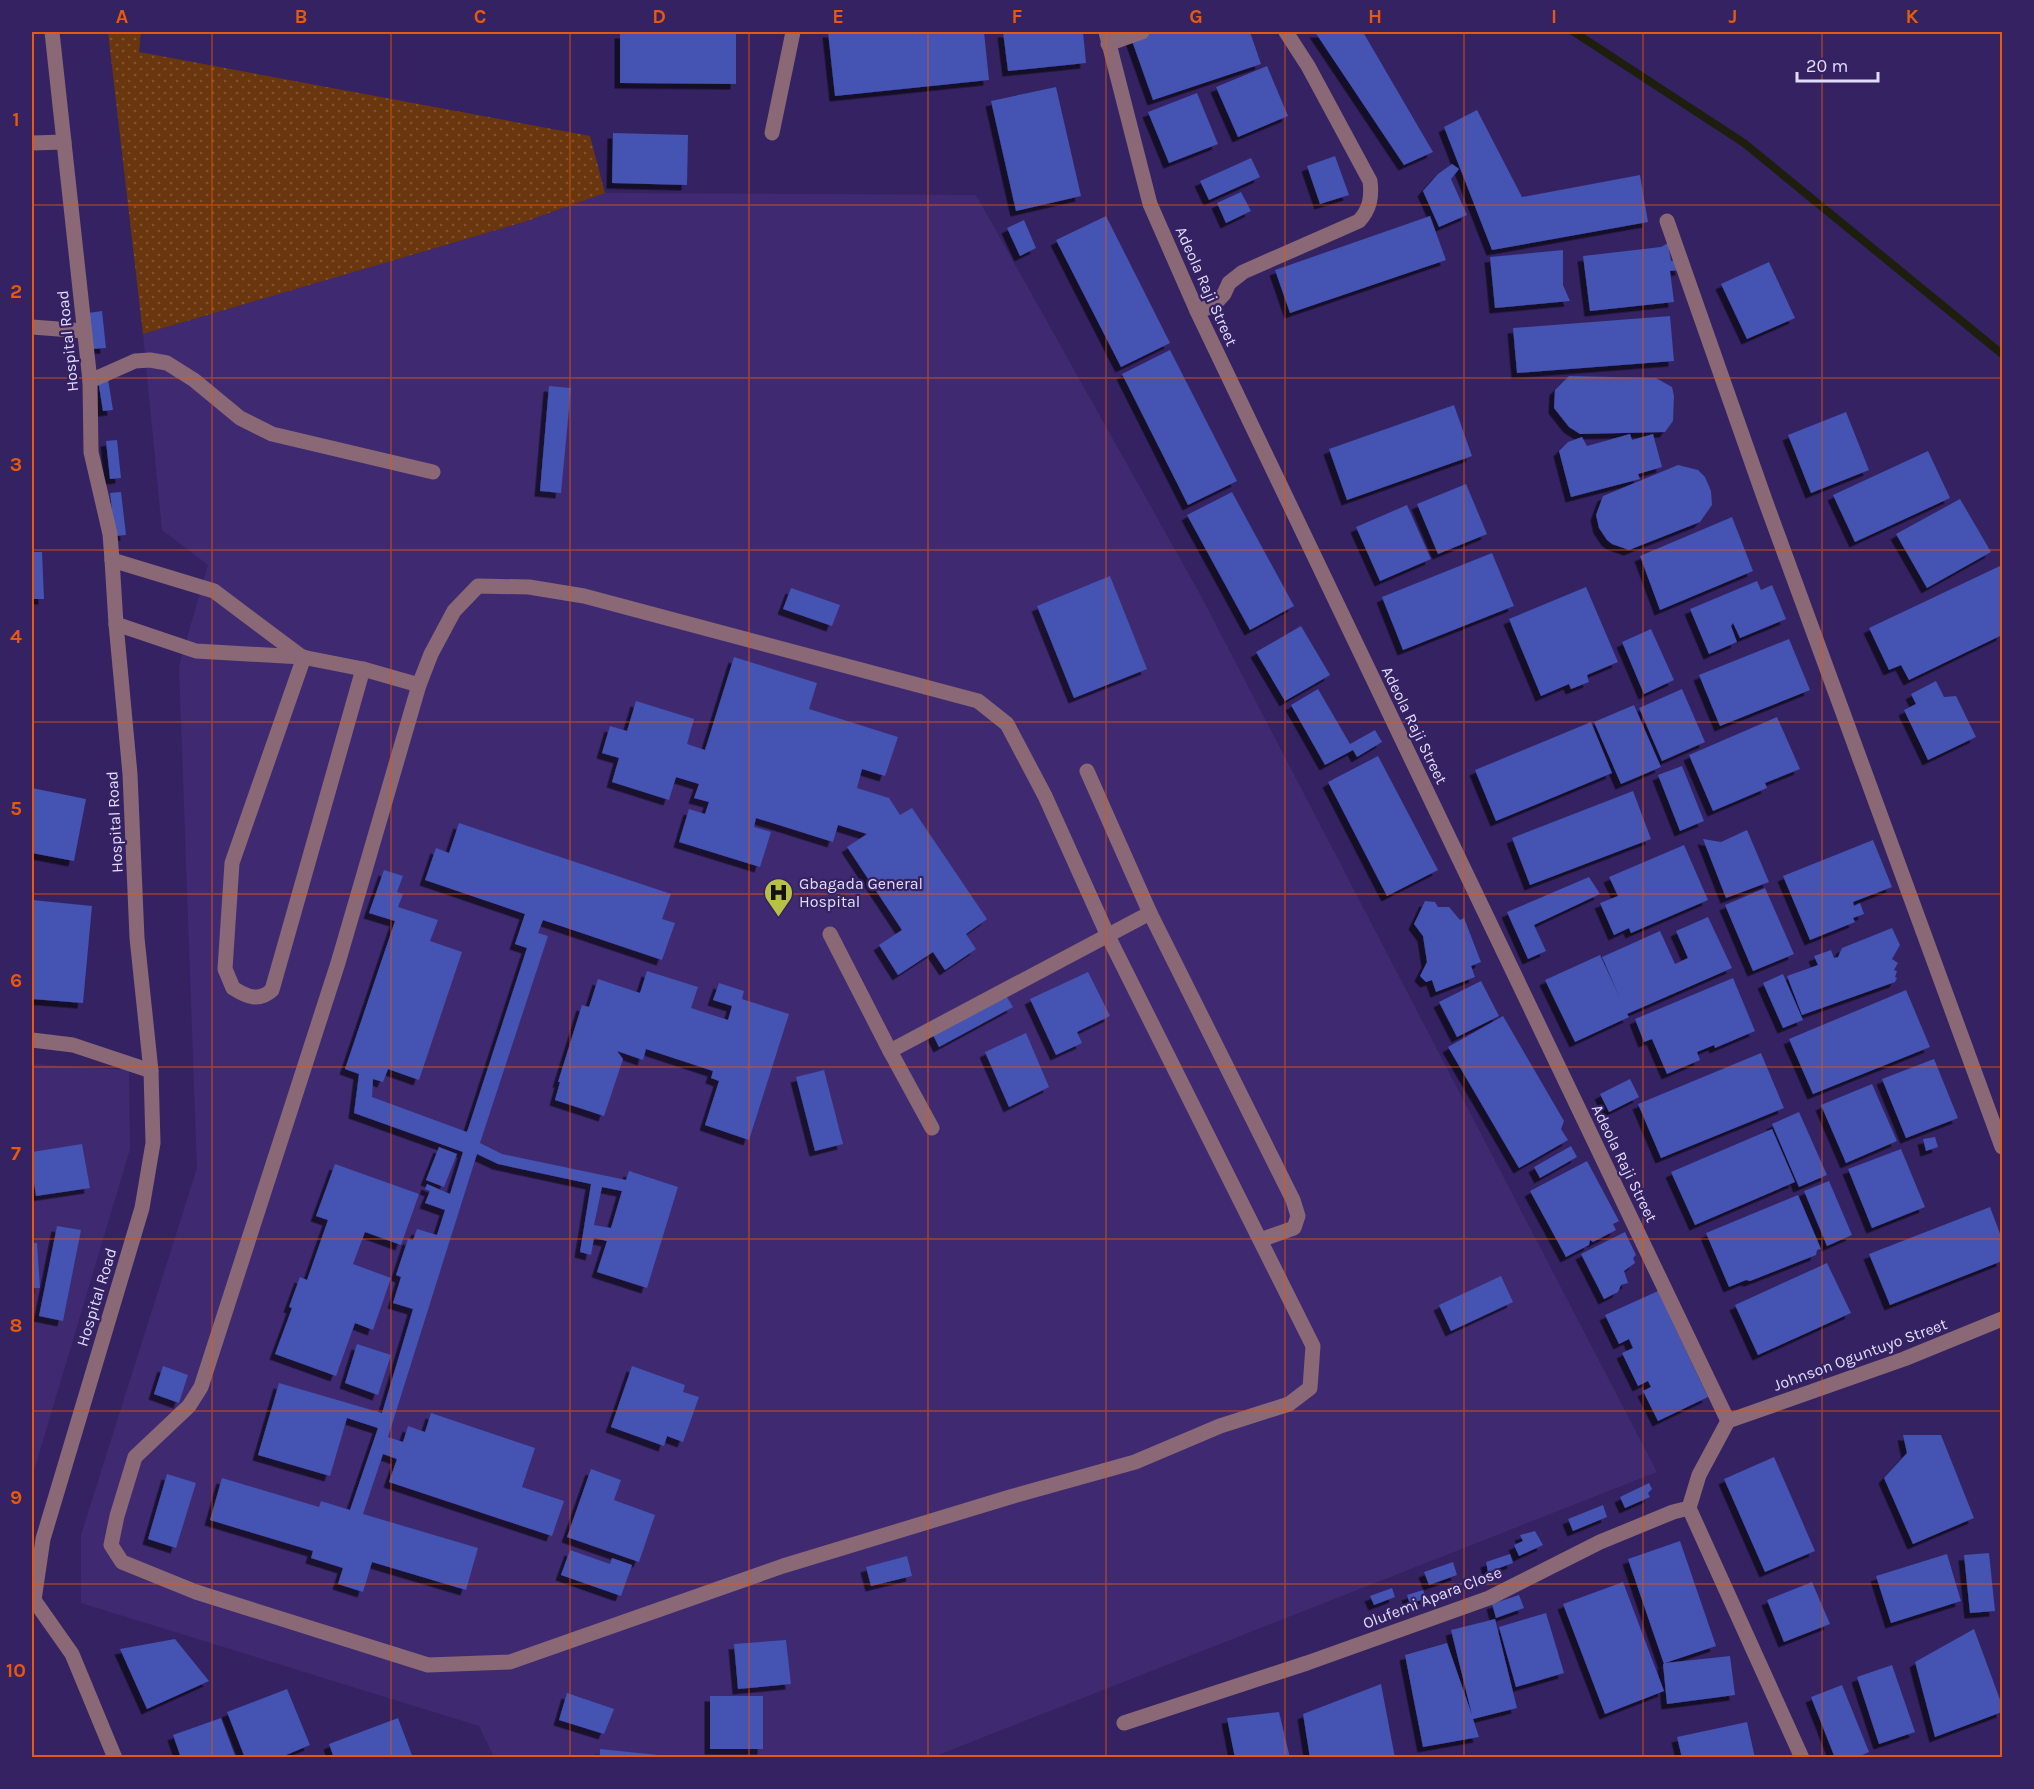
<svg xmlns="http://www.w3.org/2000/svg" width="2034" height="1789" viewBox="0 0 2034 1789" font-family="Karla,sans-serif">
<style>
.built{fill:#3f2a71}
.grass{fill:url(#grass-dots)}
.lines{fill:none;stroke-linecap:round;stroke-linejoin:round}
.stream{stroke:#1d1e0d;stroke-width:8}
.building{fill:#4452b2;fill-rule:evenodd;filter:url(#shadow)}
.minor{stroke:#8a6875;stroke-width:15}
.grid{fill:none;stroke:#e8590c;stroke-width:1.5;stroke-opacity:0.55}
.labels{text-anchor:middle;stroke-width:4.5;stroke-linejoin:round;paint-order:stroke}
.street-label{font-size:16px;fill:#e1dcfb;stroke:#352262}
.poi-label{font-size:16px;fill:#e1dcfb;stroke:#352262;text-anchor:start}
.neatline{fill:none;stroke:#e8590c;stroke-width:2}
.grid-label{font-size:20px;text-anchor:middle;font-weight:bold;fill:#e8590c}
</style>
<defs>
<pattern id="grass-dots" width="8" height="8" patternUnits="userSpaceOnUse" patternTransform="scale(1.5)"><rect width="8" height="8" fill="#6a360e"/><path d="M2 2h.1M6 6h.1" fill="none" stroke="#7f5232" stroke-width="1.8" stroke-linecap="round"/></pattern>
<filter id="shadow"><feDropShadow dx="-5.5" dy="5.5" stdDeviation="0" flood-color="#0009"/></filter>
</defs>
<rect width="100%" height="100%" fill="#352262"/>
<g class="built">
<polygon points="605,193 976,195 1201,596 1657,1472 933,1757 494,1757 479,1726 81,1603 81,1535 197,1168 179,666 208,565 162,530 143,334 524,222"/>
<polygon points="32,1064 129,1070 130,1149 32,1477"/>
</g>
<polygon class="grass" points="108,32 141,32 139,52 590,136 605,193 524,222 143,334"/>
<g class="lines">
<polyline class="stream" points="1574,32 1744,143 2002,354"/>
</g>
<g class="building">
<polygon points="828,32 984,32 989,80 835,96"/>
<polygon points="1003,32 1083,32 1086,63 1008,71"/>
<polygon points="1151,32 1250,32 1261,64 1153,100 1131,38"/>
<polygon points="1315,32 1363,32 1433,152 1404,165"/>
<polygon points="620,33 736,33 736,84 620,83"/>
<polygon points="1267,66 1288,116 1238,137 1216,87"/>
<polygon points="1056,87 1081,196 1016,211 991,101"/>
<polygon points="1197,93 1218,144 1169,163 1148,112"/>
<polygon points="1477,110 1522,197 1640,175 1648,222 1492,250 1444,127"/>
<polygon points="613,133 688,135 687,185 612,183"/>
<polygon points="1335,156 1349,195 1320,204 1307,166"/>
<polygon points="1251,158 1260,177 1209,200 1200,181"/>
<polygon points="1452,164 1459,169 1451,179 1467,215 1439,227 1423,191 1438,174"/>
<polygon points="1241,192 1251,211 1226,223 1217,203"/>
<polygon points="1106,216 1170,343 1121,367 1056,240"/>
<polygon points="1430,216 1446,260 1290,313 1275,270"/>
<polygon points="1024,220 1036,248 1020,256 1007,228"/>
<polygon points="1668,243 1671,261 1679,260 1681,270 1670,271 1674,302 1590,311 1583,256 1661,247"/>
<polygon points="1563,250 1563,285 1570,301 1495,308 1490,257"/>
<polygon points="1769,262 1795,318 1747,339 1721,284"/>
<polygon points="102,311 106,348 92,349 88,313"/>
<polygon points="1670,316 1674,361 1517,373 1513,328"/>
<polygon points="1170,350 1237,481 1188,505 1122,374"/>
<polygon points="1569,376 1656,378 1672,387 1674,396 1673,421 1665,432 1580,434 1569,427 1554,408 1555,390"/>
<polygon points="108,379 113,410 103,411 98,380"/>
<polygon points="549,386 571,388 561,493 540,491"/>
<polygon points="1454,405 1472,456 1347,500 1329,449"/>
<polygon points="1846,412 1869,470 1811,493 1788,435"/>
<polygon points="1630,434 1632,440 1653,434 1662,467 1638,474 1640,479 1571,497 1559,451 1568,442 1582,437 1587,446"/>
<polygon points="117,440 121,478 110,479 106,441"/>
<polygon points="1928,451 1950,498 1855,542 1833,495"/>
<polygon points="1678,465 1698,470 1705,477 1711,491 1712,505 1700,522 1629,550 1612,544 1607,540 1599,528 1596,515 1603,496"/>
<polygon points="1466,484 1487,534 1438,554 1417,504"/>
<polygon points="121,492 126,535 115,536 110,493"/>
<polygon points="1232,492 1294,606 1250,630 1187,515"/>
<polygon points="1960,499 1991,552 1927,588 1896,534"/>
<polygon points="1407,505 1431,559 1380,581 1356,527"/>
<polygon points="1732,517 1753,571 1660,610 1640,556"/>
<polygon points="32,552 42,552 44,599 32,599"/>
<polygon points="1492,553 1514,606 1403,650 1382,597"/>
<polygon points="2002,565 2002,635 1909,680 1901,665 1889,670 1869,628"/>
<polygon points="1110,576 1147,669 1074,698 1037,606"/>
<polygon points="1757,581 1761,590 1772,585 1786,619 1740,638 1733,623 1731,626 1737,642 1709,654 1690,609"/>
<polygon points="1586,587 1618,662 1587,675 1589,682 1571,689 1569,684 1541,696 1509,619"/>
<polygon points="791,588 840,605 832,626 783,609"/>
<polygon points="1301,626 1330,675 1285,701 1256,652"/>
<polygon points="1651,629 1674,680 1644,694 1622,642"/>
<polygon points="1789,639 1810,690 1720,726 1699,675"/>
<polygon points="734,657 817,683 809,709 898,737 885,776 862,769 857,788 889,798 900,815 912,808 987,919 966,934 976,949 945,970 933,952 898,975 879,945 902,930 847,847 867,834 838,825 833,842 756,818 754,827 771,832 760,867 679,842 689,809 705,814 709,802 694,798 699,784 676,777 669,800 612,782 619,758 602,753 610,726 627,731 636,701 694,719 687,744 705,750"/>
<polygon points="1936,681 1944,697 1956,696 1976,737 1928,760 1904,710 1916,704 1911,694"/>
<polygon points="1318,689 1350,744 1375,730 1382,742 1357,757 1353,750 1325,765 1291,705"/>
<polygon points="1682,689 1705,742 1662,761 1639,708"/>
<polygon points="1634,705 1661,767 1621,784 1594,722"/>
<polygon points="1777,717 1800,769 1765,783 1767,788 1713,811 1689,755"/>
<polygon points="1591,722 1612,773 1496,821 1475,770"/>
<polygon points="1378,756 1438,870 1387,896 1328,782"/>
<polygon points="1682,766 1704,821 1680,831 1658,775"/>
<polygon points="32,788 86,799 74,861 32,853"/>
<polygon points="1633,791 1651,839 1530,885 1512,838"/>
<path d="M459,823L671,894L662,919L675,923L662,960L543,920L538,933L548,936L480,1143L502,1154L626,1180L629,1171L678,1187L647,1288L597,1272L607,1241L594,1238L591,1255L580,1252L591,1184L498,1164L477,1154L388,1437L403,1442L408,1426L425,1432L431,1413L535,1448L522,1487L564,1501L552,1536L389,1482L397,1459L383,1454L363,1514L478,1548L466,1590L372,1562L363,1592L338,1584L343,1568L311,1558L313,1551L210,1520L222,1478L319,1507L321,1501L350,1510L378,1428L347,1418L330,1476L258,1455L279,1383L382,1413L413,1309L393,1303L401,1277L396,1275L408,1239L413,1240L417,1229L437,1235L445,1210L425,1203L430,1191L425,1189L427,1184L450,1194L463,1152L354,1113L359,1074L345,1069L395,921L369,913L384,870L403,876L397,892L403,894L398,907L438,920L430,941L462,952L419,1080L388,1069L383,1082L373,1079L372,1097L467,1132L527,948L515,944L525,914L425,880L436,848L449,853ZM602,1187L622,1191L611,1228L594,1225Z"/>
<polygon points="1747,830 1769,882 1726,898 1703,839 1721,842"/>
<polygon points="1873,840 1892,887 1853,902 1854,906 1860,903 1864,914 1853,918 1855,922 1810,940 1783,876"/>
<polygon points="1684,845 1708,900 1631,933 1629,928 1614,935 1600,903 1618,896 1609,877"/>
<polygon points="1589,877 1600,894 1534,925 1546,951 1528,959 1507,912"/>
<polygon points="1765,888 1794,954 1753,971 1725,905"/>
<polygon points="32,900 92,906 83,1003 32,999"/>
<polygon points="1425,901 1435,902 1438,907 1449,907 1460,920 1464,918 1481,962 1471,966 1475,977 1436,992 1432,980 1426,982 1420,976 1427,962 1423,936 1414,924"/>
<polygon points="1708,917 1732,968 1627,1014 1629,1017 1575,1042 1545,980 1600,955 1620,998 1602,957 1660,931 1675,964 1688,958 1676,931"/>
<polygon points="1892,928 1900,945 1892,959 1898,963 1894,970 1897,971 1895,977 1897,978 1895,982 1802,1015 1787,976 1818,965 1814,956 1831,950 1834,958 1838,957 1842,948"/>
<polygon points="647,971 698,987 691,1008 728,1020 732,1006 713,1000 719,983 744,991 742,999 789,1014 749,1140 705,1125 719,1081 711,1078 713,1071 646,1049 643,1060 617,1051 623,1059 604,1116 555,1100 560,1082 558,1082 582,1005 589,1007 598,979 640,993"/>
<polygon points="1088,972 1110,1016 1077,1032 1082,1043 1056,1055 1030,999"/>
<polygon points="1783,974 1803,1020 1783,1028 1763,983"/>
<polygon points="1733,978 1755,1031 1715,1048 1714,1045 1697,1052 1700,1060 1667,1074 1652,1039 1644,1042 1635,1019"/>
<polygon points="1481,981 1499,1016 1457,1037 1439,1002"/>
<polygon points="1906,990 1930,1047 1813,1094 1789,1039"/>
<polygon points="1005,994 1013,1007 939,1047 932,1033"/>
<polygon points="1503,1016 1564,1121 1561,1129 1568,1140 1519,1168 1448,1047"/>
<polygon points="1026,1033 1049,1087 1009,1107 985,1052"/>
<polygon points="1761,1053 1784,1108 1661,1158 1638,1104"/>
<polygon points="1934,1059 1958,1118 1906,1138 1882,1079"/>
<polygon points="824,1070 843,1144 815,1151 796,1077"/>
<polygon points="1630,1079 1639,1097 1609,1112 1600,1094"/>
<polygon points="1872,1084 1897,1141 1846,1163 1821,1105"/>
<polygon points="1799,1112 1827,1175 1799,1187 1772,1124"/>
<polygon points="1772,1129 1795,1182 1695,1225 1671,1172"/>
<polygon points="1935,1137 1938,1147 1926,1151 1923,1139"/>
<polygon points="82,1144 90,1188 36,1196 32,1170 32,1152"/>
<polygon points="1571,1146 1577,1157 1540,1178 1534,1167"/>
<polygon points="439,1147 457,1154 444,1187 426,1180"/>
<polygon points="1901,1149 1925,1207 1872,1228 1848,1169"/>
<polygon points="1587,1161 1619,1221 1613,1224 1616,1230 1593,1242 1590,1240 1589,1245 1566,1257 1530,1191"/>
<polygon points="335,1164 419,1194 401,1245 365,1232 353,1264 391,1278 373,1330 355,1323 336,1376 275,1354 292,1308 289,1307 300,1277 307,1280 328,1220 316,1216"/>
<polygon points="1829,1181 1852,1235 1827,1246 1804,1191"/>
<polygon points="1798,1195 1821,1249 1817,1250 1816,1255 1750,1281 1746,1280 1729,1287 1706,1233"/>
<polygon points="1990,1207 2002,1239 2002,1261 1890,1305 1869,1254"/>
<polygon points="57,1226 81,1230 63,1321 39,1316"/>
<polygon points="1625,1232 1636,1255 1633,1258 1635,1263 1624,1271 1628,1283 1621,1285 1618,1292 1604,1299 1581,1254"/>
<polygon points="32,1243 37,1243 40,1288 32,1288"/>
<polygon points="1827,1263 1851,1313 1758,1355 1735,1305"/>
<polygon points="1501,1276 1513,1302 1451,1331 1439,1305"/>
<polygon points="1658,1291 1708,1397 1658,1421 1643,1391 1651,1387 1648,1381 1638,1386 1622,1353 1633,1348 1629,1339 1619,1344 1605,1315"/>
<polygon points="357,1344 391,1355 378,1395 345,1383"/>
<polygon points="163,1366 188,1375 179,1403 154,1394"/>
<polygon points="632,1366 685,1385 683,1392 699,1397 683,1442 667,1436 664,1446 611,1427"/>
<polygon points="1903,1435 1941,1435 1974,1518 1913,1544 1884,1478 1907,1453"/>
<polygon points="1774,1457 1815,1551 1765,1572 1724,1479"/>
<polygon points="591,1469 621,1480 614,1500 655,1515 639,1562 567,1537"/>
<polygon points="167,1474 196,1483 176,1548 148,1539"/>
<polygon points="1649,1483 1652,1489 1648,1493 1650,1497 1625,1508 1620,1497"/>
<polygon points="1603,1505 1607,1517 1573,1531 1568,1519"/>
<polygon points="1535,1531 1543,1545 1519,1556 1514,1545 1523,1541 1520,1535"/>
<polygon points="1680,1541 1716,1646 1665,1663 1730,1656 1735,1695 1667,1704 1663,1664 1664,1664 1628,1559"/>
<polygon points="570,1550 610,1564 612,1558 632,1565 621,1596 561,1575"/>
<polygon points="1989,1553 1995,1611 1970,1613 1964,1555"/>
<polygon points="1510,1554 1513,1563 1488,1572 1486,1562"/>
<polygon points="1947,1554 1961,1601 1891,1623 1876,1576"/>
<polygon points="907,1556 912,1576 871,1586 866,1567"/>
<polygon points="1453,1562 1457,1575 1429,1585 1424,1572"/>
<polygon points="1623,1582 1664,1691 1605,1714 1563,1604"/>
<polygon points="1812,1582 1830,1624 1784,1642 1767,1600"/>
<polygon points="1392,1588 1395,1597 1374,1605 1370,1596"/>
<polygon points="1423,1590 1426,1598 1410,1604 1407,1595"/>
<polygon points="1519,1595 1524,1608 1496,1618 1492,1604"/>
<polygon points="1546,1613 1564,1673 1516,1687 1499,1627"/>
<polygon points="1495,1619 1517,1708 1473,1719 1479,1737 1423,1747 1405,1655 1447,1643 1472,1715 1451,1630"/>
<polygon points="1974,1629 2002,1705 2002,1712 1935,1737 1915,1662"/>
<polygon points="175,1639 209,1681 147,1709 120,1649"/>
<polygon points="786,1640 791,1684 738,1689 734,1644"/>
<polygon points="1892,1665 1915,1732 1879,1744 1857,1677"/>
<polygon points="1381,1684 1395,1758 1310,1758 1303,1714"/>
<polygon points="1842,1685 1869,1752 1856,1758 1835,1758 1811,1697"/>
<polygon points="287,1689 310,1745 279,1758 245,1758 227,1712"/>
<polygon points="567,1693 614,1709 604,1734 559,1720"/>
<rect x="710" y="1696" width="53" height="53"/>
<polygon points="1279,1712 1290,1758 1235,1758 1227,1718"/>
<polygon points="221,1718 236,1758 181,1758 173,1735"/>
<polygon points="398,1718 413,1758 334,1758 329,1744"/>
<polygon points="1747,1722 1755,1758 1682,1758 1677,1737"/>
<polygon points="600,1749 668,1756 667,1758 600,1758"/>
</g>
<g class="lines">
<g class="minor">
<polyline points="1106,32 1150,204 1197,311 1728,1421"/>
<polyline points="1108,44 1142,32"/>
<polyline points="772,133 793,32"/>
<polyline points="32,143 64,142"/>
<polyline points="1667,221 1765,500 2002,1147"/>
<path d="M1197,311L1213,306L1224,294L1229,283L1243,272L1359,221C1370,209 1372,197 1370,181L1308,66L1286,32"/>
<polyline points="32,327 84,331"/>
<polyline points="90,381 135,361 150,360 167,363 194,380 240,418 272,434 433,472"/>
<polyline points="112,560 214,591 302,657"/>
<polygon points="478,586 529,587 584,596 978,701 1007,724 1045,796 1108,936 1313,1346 1310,1388 1289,1404 1220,1426 1135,1462 1010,1497 783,1566 510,1662 428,1665 196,1592 122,1562 111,1545 117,1516 135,1457 189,1406 201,1387 338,963 419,685 431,654 454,611"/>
<polyline points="116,624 196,651 302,657 363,669 419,685"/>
<path d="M304,657L232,863L225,969L233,988C247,997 259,1002 272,990L363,669"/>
<polyline points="1087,771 1150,913 1293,1200 1298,1216 1294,1228 1260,1240"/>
<polyline points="830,934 890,1051"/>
<polyline points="32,1040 73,1045 151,1071"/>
<polyline points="932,1128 890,1051 1150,913"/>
<polyline points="1728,1421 1904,1359 2002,1319"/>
<polyline points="1689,1508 1802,1758"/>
<polyline points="34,1600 43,1539 142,1208 153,1143 151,1071 137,938 130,774 116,624 112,560 110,534 91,452 90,381 52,32"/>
<polyline points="34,1600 72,1654 115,1758"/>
<polyline points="1124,1723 1307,1663 1489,1598 1600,1542 1673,1512 1689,1508 1699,1475 1728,1421"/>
</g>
</g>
<path class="grid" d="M212,32V1758M391,32V1758M570,32V1758M749,32V1758M928,32V1758M1106,32V1758M1285,32V1758M1464,32V1758M1643,32V1758M1822,32V1758M32,205H2002M32,378H2002M32,550H2002M32,722H2002M32,894H2002M32,1067H2002M32,1239H2002M32,1411H2002M32,1584H2002"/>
<defs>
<symbol id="hospital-pin" viewBox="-11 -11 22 30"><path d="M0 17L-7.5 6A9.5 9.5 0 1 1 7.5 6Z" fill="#b8c146" stroke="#352262"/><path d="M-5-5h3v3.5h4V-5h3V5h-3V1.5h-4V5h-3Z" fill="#111"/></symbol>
</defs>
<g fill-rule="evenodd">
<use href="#hospital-pin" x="762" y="876" width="33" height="45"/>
</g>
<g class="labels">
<g class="street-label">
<text transform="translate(1207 286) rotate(66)" y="6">Adeola Raji Street</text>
<text transform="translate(67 341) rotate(-96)" y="6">Hospital Road</text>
<text transform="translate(1415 725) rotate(64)" y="6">Adeola Raji Street</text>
<text transform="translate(114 822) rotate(-93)" y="6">Hospital Road</text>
<text transform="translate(1625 1163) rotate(64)" y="6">Adeola Raji Street</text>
<text transform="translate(96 1297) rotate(-73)" y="6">Hospital Road</text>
<text transform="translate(1860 1354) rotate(-20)" y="6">Johnson Oguntuyo Street</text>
<text transform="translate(1432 1597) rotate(-21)" y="6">Olufemi Apara Close</text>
</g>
<g class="poi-label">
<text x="799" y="889">Gbagada General<tspan x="799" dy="18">Hospital</tspan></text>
</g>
</g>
<rect width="2034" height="1789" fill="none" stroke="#352262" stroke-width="66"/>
<path d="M1797 72v9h81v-9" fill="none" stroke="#e1dcfb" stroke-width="3"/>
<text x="1806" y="72" font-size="18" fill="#e1dcfb" stroke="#352262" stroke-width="4.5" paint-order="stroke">20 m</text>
<rect x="33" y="33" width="1968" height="1723" class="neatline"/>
<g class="grid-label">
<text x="122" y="23">A</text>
<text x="301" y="23">B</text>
<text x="480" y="23">C</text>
<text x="659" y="23">D</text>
<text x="838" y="23">E</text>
<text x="1017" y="23">F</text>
<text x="1196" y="23">G</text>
<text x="1375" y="23">H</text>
<text x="1554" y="23">I</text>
<text x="1733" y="23">J</text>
<text x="1912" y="23">K</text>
<text x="16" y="126">1</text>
<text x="16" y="298">2</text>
<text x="16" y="471">3</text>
<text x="16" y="643">4</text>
<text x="16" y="815">5</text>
<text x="16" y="987">6</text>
<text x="16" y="1160">7</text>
<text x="16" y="1332">8</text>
<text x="16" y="1504">9</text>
<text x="16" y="1677">10</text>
</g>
</svg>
